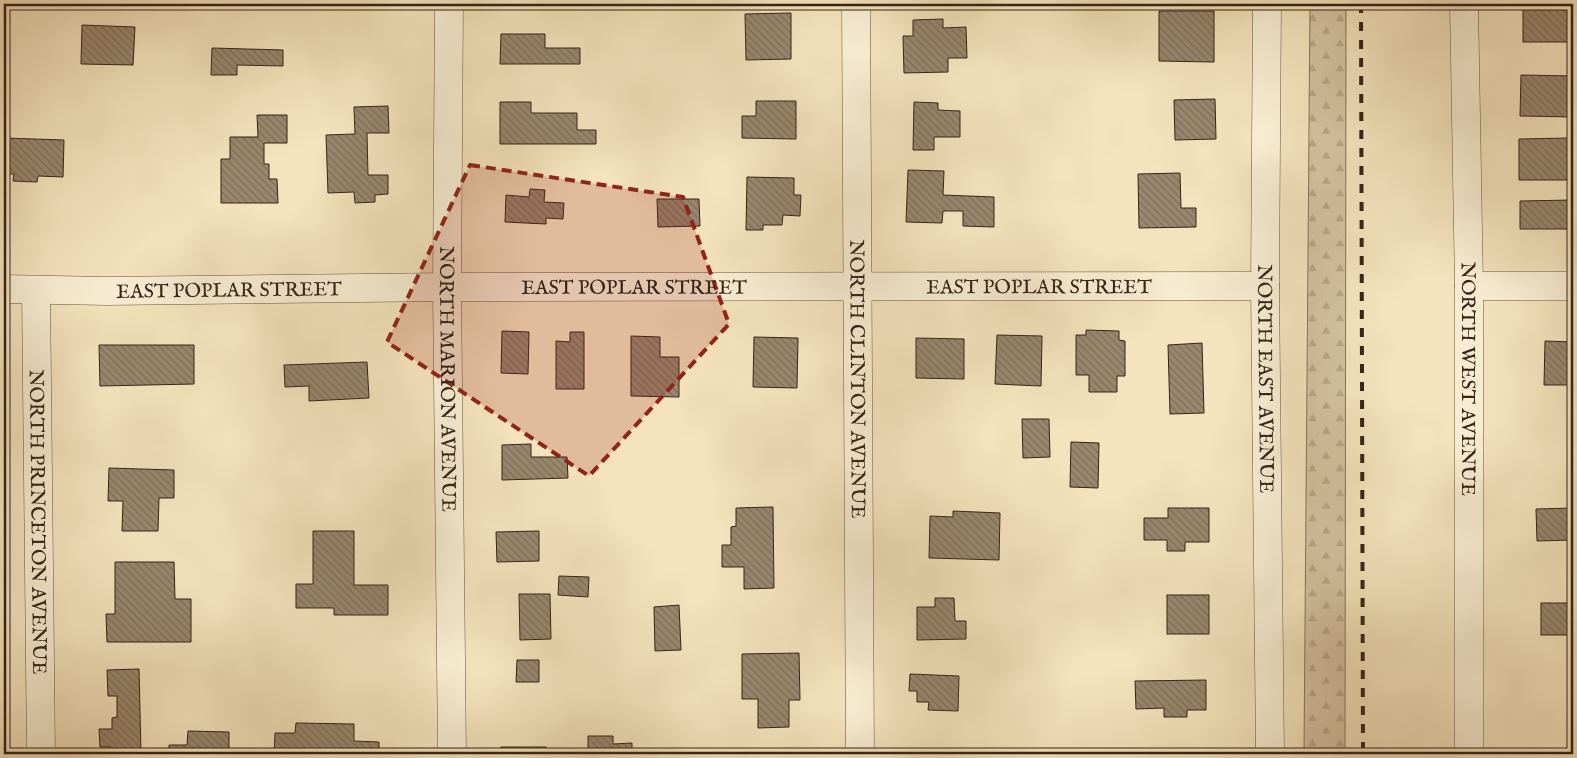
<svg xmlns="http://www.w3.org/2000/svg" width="1577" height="758" viewBox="0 0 1577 758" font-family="'IM FELL English',serif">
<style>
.forest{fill:url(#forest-firs);stroke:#85725c}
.building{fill:url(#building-back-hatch);stroke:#362319}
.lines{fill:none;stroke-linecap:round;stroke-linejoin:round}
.minor-casing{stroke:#665342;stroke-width:29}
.minor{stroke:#f8edd3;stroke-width:28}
.rail{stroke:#362319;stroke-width:4;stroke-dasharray:9 9;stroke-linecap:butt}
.marked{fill:#8f2418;fill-opacity:0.2;stroke:#8f2418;stroke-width:4;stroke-dasharray:10 6;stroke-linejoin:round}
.labels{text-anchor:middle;stroke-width:4.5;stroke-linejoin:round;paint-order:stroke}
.street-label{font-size:20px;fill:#362319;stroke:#f8edd3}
</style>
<defs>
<pattern id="forest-firs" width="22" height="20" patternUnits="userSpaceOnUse" patternTransform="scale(1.25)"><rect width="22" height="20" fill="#d4c2a0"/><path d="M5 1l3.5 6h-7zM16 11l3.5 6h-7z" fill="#b7a689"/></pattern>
<pattern id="building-back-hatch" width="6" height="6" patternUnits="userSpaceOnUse" patternTransform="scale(1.25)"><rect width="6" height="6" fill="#99876e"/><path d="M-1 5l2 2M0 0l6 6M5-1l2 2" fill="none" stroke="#7e6e5a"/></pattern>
</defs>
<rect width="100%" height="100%" fill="#f4e3bc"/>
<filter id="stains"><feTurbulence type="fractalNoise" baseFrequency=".004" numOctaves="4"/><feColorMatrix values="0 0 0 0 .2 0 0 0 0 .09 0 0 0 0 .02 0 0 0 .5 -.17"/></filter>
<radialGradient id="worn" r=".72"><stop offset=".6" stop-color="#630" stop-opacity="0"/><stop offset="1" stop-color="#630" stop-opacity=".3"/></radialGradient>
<polygon class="forest" points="1310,4 1346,4 1345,754 1304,754"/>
<g class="building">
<rect x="1523" y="4" width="50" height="38"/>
<polygon points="1159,11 1214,11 1214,62 1159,61"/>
<polygon points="791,13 791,59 746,60 745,14"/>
<polygon points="943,19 943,28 966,27 967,58 948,58 948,72 904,73 903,36 913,36 913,20"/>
<polygon points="82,25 135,27 133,65 81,64"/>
<polygon points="501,34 545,34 545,48 580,48 580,64 500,64"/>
<polygon points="212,48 283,50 283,66 237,65 237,75 211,75"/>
<polygon points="1521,75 1573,76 1573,117 1520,116"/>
<polygon points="1215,99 1216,139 1175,140 1174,100"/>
<polygon points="756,101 796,101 796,139 742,138 742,116 756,116"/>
<polygon points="500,102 531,102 531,113 577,113 577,130 596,130 596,144 500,144"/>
<polygon points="914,102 938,103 938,110 960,111 960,137 934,137 934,150 913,150"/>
<polygon points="388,106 389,133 367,133 368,175 388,175 388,194 375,195 375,202 355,203 354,192 328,193 326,135 355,134 354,107"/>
<polygon points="257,115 287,115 287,143 264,143 264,164 269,164 269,179 277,179 278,203 221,203 221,159 230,159 230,137 258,137"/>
<polygon points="4,138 64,140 63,177 38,176 37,182 13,181 14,174 4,174"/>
<polygon points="1569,138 1569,180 1519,180 1519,139"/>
<polygon points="908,170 944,171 943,195 994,197 994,227 963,226 963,211 943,211 942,223 906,222"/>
<polygon points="1180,173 1181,208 1196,208 1196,227 1139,228 1138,174"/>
<polygon points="747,177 794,178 794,195 801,195 800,216 783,215 782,225 763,225 763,230 746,230"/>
<polygon points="530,189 545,190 544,202 564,203 563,219 546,218 546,224 505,222 506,195 529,197"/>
<polygon points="657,199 699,199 700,226 658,227"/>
<polygon points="1573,200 1573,229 1520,229 1520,201"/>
<polygon points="1086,330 1119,331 1119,340 1125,341 1125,376 1117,376 1117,392 1089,392 1089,375 1076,375 1076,335 1086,335"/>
<polygon points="502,331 529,332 528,374 501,373"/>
<polygon points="570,332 584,332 584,389 556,389 556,341 570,342"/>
<polygon points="997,335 1042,336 1041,386 995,384"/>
<polygon points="631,336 660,337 660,357 679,357 679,397 631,396"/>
<polygon points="754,337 798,338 797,388 753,387"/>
<polygon points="916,338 964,339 964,379 916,378"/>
<polygon points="1545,341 1573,342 1573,385 1544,385"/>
<polygon points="1202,343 1204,413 1170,414 1168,345"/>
<polygon points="99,345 194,345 194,384 100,386"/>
<polygon points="367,362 369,398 309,401 309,386 285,387 284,365"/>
<polygon points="1022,419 1049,419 1050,457 1023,458"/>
<polygon points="1071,442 1099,443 1098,488 1070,487"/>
<polygon points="531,444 531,457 567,457 568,478 502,480 502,445"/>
<polygon points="109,468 174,470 174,498 159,498 158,531 122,531 123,501 108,501"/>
<polygon points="773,507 774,588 744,589 744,567 722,567 722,545 731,545 731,527 736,526 736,508"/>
<polygon points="1168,508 1209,508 1209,542 1185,542 1185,551 1167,551 1167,540 1144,540 1144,518 1168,518"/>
<polygon points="1573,508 1573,540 1537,541 1536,509"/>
<polygon points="953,511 1000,513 999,560 929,558 930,516 953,517"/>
<polygon points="313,531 354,531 354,585 388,585 388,615 334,615 334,608 296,608 296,584 313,584"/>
<polygon points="539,531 539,561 497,562 496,532"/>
<polygon points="115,562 174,562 175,599 191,599 191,642 107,642 106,614 115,614"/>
<polygon points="559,576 589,577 588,597 558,595"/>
<polygon points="519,594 550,594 551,639 520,640"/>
<rect x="1167" y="595" width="42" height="39"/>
<polygon points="935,598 954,598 955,621 966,621 966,639 917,640 917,607 935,607"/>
<rect x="1541" y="603" width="32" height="32"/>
<polygon points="679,605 681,650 655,651 654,607"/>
<polygon points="799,653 800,700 789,700 789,727 758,728 758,699 742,699 742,654"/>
<polygon points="517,660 539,660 539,682 516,682"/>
<polygon points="139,669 141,754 111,754 111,747 100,747 99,729 112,729 112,718 117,717 117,696 108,696 107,670"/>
<polygon points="910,674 959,676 958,711 928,710 929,702 917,702 917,691 909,691"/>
<polygon points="1206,680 1206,710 1187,710 1187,717 1164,717 1164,708 1136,709 1135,681"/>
<polygon points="296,723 354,724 354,741 379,742 379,754 274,754 275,733 295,733"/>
<polygon points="188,731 229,732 229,754 169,754 169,745 187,745"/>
<polygon points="588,736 613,736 613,744 632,743 632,754 588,754"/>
<rect x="501" y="747" width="45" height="7"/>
</g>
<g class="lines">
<defs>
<g id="minor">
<path id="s1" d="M449,4L447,287L452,754"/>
<path id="s2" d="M856,4L860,754"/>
<path id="s3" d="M1267,4L1265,286L1270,754"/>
<path id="s4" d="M1464,4L1469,286V754"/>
<polyline points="1469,286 1573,286"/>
<path id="s5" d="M4,289L106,291L447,287L1265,286"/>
<path id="s6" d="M36,291L41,754"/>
</g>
</defs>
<use href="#minor" class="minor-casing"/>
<use href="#minor" class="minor"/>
<polyline class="rail" points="1361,4 1363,754"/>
</g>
<path class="marked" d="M470,165L683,197L729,324L589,476L387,342Z"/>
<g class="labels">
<g class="street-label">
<text dy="7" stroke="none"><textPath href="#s5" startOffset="630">EAST POPLAR STREET</textPath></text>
<text dy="7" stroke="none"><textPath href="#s5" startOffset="1035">EAST POPLAR STREET</textPath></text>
<text dy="7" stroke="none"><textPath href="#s5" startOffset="225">EAST POPLAR STREET</textPath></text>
<text dy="7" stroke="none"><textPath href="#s1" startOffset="375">NORTH MARION AVENUE</textPath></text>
<text dy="7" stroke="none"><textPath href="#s2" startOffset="375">NORTH CLINTON AVENUE</textPath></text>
<text dy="7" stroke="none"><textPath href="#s3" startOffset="375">NORTH EAST AVENUE</textPath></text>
<text dy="7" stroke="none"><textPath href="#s4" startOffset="375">NORTH WEST AVENUE</textPath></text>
<text dy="7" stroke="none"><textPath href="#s6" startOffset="231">NORTH PRINCETON AVENUE</textPath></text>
</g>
</g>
<rect width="1577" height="758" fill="none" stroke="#f4e3bc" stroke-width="20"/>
<rect x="5" y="5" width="1567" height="748" fill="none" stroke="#362319" stroke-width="2.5"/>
<rect x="10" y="10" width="1557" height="738" fill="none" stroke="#362319"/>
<rect width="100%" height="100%" filter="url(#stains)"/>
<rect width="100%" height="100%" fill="url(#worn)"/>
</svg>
